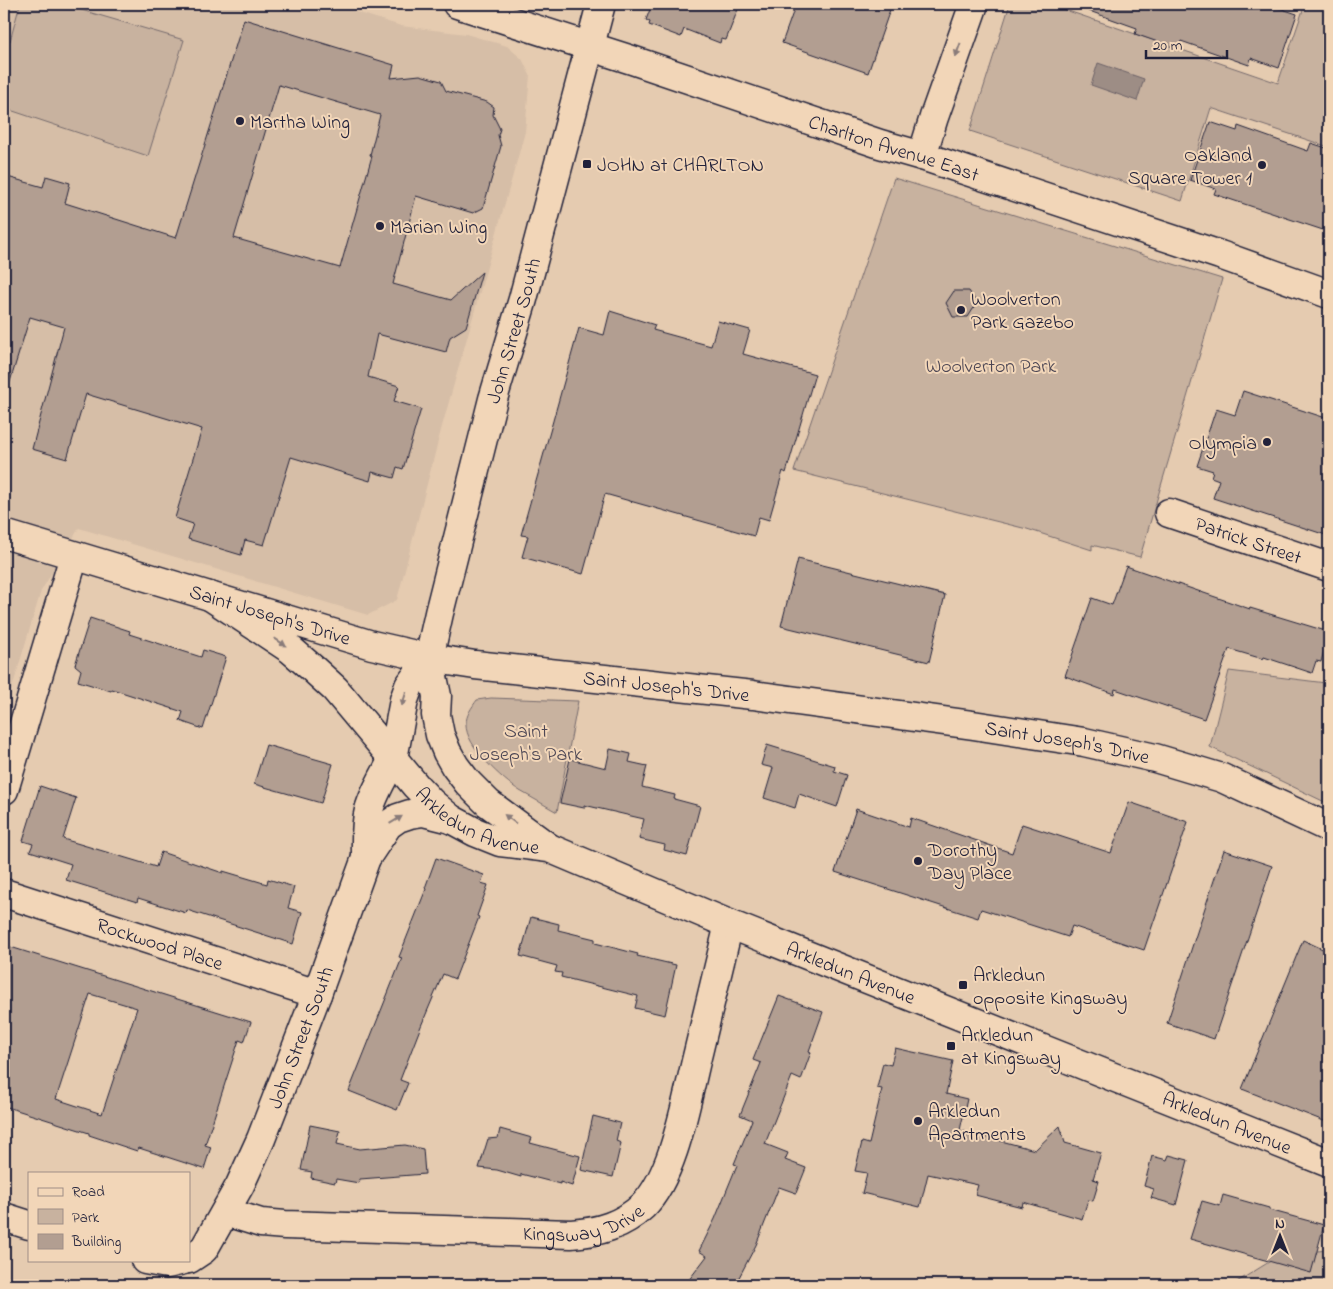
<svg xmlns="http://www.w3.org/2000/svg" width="1333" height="1289" viewBox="0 0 1333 1289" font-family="'Indie Flower',sans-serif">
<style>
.built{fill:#d6bea7}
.green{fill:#c8b29f;stroke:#756a6d}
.water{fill:#9d8d85;stroke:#6c6267}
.building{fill:#b29e91;stroke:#22223b;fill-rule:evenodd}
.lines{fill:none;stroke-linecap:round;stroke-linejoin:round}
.minor-casing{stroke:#22223b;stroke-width:31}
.secondary-casing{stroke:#22223b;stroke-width:31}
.minor{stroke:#f2d6b8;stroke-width:28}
.secondary{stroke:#f2d6b8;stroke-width:28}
.oneway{fill:#8a7c7a}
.poi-dot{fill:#22223b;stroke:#f2d6b8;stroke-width:2}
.labels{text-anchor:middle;stroke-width:4;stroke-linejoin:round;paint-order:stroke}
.poi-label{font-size:20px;fill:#22223b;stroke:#f2d6b8;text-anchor:start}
.street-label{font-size:20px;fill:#22223b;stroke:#f2d6b8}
.park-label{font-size:20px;fill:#4c4654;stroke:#f2d6b8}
</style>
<rect width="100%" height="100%" fill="#e5cbb0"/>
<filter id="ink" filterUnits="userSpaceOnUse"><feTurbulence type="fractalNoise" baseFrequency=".02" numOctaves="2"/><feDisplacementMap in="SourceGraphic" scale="10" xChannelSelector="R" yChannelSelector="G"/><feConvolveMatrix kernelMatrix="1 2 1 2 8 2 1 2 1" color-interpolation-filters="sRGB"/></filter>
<g filter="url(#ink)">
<polygon class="built" points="4,4 331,4 401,26 466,34 507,46 522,59 530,75 525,132 441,430 397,600 368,615 79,528 41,591 4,715"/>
<g class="green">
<polygon points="20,4 61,4 184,40 148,156 4,108 4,40 10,41"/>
<polygon points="1010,4 1048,4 1278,83 1305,4 1329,4 1329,147 1211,108 1182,201 970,131"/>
<polygon points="894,178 1222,279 1140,557 1092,545 1092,550 1027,529 794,471"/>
<polygon points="1229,671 1326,683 1329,678 1329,804 1210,747"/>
<path d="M491,698L578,701L557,812C545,805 532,798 520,791C503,780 465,746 466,724C466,715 472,707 477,700Z"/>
<polygon points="1329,1250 1329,1285 1232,1285 1282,1254"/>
</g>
<polygon class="water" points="1098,63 1144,79 1137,101 1091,85"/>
<g class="building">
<polygon points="652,4 740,4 726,40 721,39 720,43 684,29 681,37 649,25 650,22 646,20"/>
<polygon points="796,4 892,4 868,73 782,43"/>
<polygon points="1079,4 1267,4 1297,14 1279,68 1251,58 1249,65 1181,41 1178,49 1135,34 1137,28 1078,7"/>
<path d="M244,19L394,65L391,78L420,75L441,81L446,91L487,102L494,107L493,115L500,129L498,135L501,146L483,208L473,213L416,196L393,284L451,300L482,272L466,327L450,337L446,352L377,334L368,377L399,386L394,401L421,409L403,469L397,467L394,478L372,472L370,481L291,457L264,545L245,540L241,555L188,539L193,524L175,518L202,429L86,394L67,459L32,449L64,327L30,317L9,385L4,384V176L43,187L46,176L70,183L65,203L176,238ZM279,85L380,115L370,155L372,156L340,268L234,238Z"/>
<polygon points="1210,122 1237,131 1238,126 1308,151 1311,143 1329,149 1329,232 1214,194 1216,189 1190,180"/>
<polygon points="954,291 969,291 977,303 968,317 953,317 946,303"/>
<polygon points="610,311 655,325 653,330 711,346 718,321 750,330 743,354 815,374 786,473 783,471 769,520 759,517 754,536 605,494 583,574 522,557 528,536 521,535 579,328 604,335"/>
<polygon points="1243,391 1329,419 1329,536 1213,498 1219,480 1211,477 1213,471 1197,466 1216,409 1235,415"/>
<polygon points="798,559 945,595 929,662 781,626"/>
<polygon points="1126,566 1250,609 1250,608 1329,632 1321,662 1316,661 1312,673 1264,657 1263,659 1229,649 1204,719 1115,689 1114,694 1065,676 1092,598 1112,605"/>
<polygon points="90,618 130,631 129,634 201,657 203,650 226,657 203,729 180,721 183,712 112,689 111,691 78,681 81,670 75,665"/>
<polygon points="266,745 333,764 321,803 254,784"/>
<polygon points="767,745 835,766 834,771 847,775 837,807 799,794 795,808 764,798 773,768 761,765"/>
<polygon points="610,749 631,754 629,762 647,766 642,787 675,795 674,799 700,806 687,856 664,850 665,845 639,839 644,819 584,805 584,808 560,803 570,759 606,768"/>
<polygon points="40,786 76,798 63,839 156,867 161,852 223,873 223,871 267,884 268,879 294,887 288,908 302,912 293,944 187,910 186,913 138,898 137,902 66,880 71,864 30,851 33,844 23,841"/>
<polygon points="1129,802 1188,822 1144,950 1072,926 1068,937 981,909 978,918 835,872 856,809 909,827 911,818 1012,853 1022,824 1111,853"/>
<polygon points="1224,850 1272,866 1214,1039 1167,1023"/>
<polygon points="436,858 484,875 481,883 488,885 477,916 479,917 455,979 443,974 421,1026 400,1080 408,1083 397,1110 349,1091 402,958 399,957 426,889 425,888"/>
<polygon points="531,917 559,924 558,930 595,939 595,943 638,954 637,956 676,965 665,1015 635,1008 638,996 561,977 562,973 555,972 557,966 520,956"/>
<polygon points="1303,940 1329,952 1329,1123 1242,1089"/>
<path d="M4,945L251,1022L244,1042L239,1040L205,1145L211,1147L204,1169L139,1148L137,1151L89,1135V1133L4,1106ZM90,994L137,1008L102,1114L56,1099Z"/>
<polygon points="779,996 823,1012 809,1051 811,1052 801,1080 792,1076 765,1144 788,1153 785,1160 806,1168 796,1193 779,1187 756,1245 735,1285 685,1285 707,1256 699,1251 715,1219 737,1165 734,1164 752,1120 740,1115 761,1063 753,1060"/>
<polygon points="895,1048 953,1061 946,1094 967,1099 960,1130 1035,1150 1060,1126 1065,1143 1101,1153 1093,1179 1099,1181 1093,1201 1088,1200 1082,1219 1023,1202 1022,1207 975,1195 978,1185 928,1174 920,1207 862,1193 867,1173 855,1171 862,1142 869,1144 882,1089 877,1088 883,1063 891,1065"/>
<polygon points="593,1116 620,1123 616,1141 621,1143 613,1177 581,1170"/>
<polygon points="310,1125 340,1131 337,1144 360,1149 405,1145 423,1149 425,1174 360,1179 359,1183 336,1179 335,1183 311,1178 312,1172 301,1170"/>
<polygon points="500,1129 532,1138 530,1143 580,1156 572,1186 560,1182 560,1184 521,1174 521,1177 497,1170 479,1168 488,1139 498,1138"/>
<polygon points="1169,1155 1188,1160 1176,1205 1151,1198 1154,1189 1144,1186 1152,1156 1167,1160"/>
<polygon points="1223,1195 1269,1208 1269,1210 1324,1225 1311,1273 1190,1239 1202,1201 1220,1206"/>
</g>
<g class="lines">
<defs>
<g id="minor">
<polyline points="922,156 934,117 974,4"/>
<path id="s1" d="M1169,513L1329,567"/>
<path id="s2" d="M429,658L475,665L753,695L973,725L1084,742L1155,758L1222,778L1329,828"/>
<polyline points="4,790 74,556"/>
<path d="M366,858C366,842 365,825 369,810C374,792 385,775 393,759"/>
<path id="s3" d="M4,893L317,994"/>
<path id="s4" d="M226,1212L261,1223L285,1225L571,1234C599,1232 623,1225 643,1206C675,1175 687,1096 698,1053C708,1010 719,967 729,924"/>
<polyline points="4,1217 29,1225"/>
<path id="s5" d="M189,1259L204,1249L240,1185L261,1139L317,994L366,858L388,825L398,818L410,814L423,812L451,819"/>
<polyline points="145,1260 167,1264 184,1260"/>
</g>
<g id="secondary">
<path id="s6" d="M457,4L632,60L880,144L922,156L1220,255L1329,294"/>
<path id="s7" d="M4,534L372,645L429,658"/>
<path id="s8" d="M210,596L290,649L312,668L335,689L416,786L432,803L451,819L475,832L500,842L549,848L729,924L1329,1163"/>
<polyline points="393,759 404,700 409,686 429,658"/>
<path id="s9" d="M548,847L488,803L468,783L455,766L447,752L440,735L436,715L437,696L429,658L439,613L493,399L523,299L601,4"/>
</g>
</defs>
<use href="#minor" class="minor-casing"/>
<use href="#secondary" class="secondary-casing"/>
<use href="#minor" class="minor"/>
<use href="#secondary" class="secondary"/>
</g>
<defs><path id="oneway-solid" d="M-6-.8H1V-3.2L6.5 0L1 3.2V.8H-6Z" transform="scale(1.25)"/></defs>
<g class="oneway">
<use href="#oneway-solid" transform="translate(958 50) rotate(110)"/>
<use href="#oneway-solid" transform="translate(280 642) rotate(34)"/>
<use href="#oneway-solid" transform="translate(404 699) rotate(108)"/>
<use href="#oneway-solid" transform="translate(510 819) rotate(-143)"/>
<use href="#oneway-solid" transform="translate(396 820) rotate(-31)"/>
</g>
</g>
<g class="poi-dot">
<circle cx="240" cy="121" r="5"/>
<rect x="582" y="159" width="10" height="10" rx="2.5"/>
<circle cx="1262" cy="165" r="5"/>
<circle cx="380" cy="226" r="5"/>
<circle cx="961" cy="310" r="5"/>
<circle cx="1267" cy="442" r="5"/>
<circle cx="918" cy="861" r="5"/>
<rect x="958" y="980" width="10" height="10" rx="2.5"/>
<rect x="946" y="1041" width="10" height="10" rx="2.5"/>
<circle cx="918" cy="1121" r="5"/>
</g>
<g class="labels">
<g class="poi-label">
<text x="250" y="128">Martha Wing</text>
<text x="1252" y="161" text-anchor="end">Oakland<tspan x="1252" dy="23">Square Tower 1</tspan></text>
<text x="597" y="171">JOHN at CHARLTON</text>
<text x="390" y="233">Marian Wing</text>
<text x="971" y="305">Woolverton<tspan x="971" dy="23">Park Gazebo</tspan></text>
<text x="1257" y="449" text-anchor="end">Olympia</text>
<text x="928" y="856">Dorothy<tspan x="928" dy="23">Day Place</tspan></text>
<text x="973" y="981">Arkledun<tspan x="973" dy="23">opposite Kingsway</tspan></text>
<text x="961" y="1041">Arkledun<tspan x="961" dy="23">at Kingsway</tspan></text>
<text x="928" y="1117">Arkledun<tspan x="928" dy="23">Apartments</tspan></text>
</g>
<g class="street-label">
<text dy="7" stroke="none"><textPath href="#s6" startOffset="460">Charlton Avenue East</textPath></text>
<text dy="7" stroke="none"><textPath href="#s9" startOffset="575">John Street South</textPath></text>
<text dy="7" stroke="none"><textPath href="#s1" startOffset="84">Patrick Street</textPath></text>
<text dy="7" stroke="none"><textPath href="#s7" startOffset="278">Saint Joseph's Drive</textPath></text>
<text dy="7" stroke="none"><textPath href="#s2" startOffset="239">Saint Joseph's Drive</textPath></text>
<text dy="7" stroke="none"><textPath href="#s2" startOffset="644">Saint Joseph's Drive</textPath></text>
<text dy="7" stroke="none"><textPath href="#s8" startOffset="356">Arkledun Avenue</textPath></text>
<text dy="7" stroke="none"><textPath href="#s3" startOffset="164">Rockwood Place</textPath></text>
<text dy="7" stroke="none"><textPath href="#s8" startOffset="761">Arkledun Avenue</textPath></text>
<text dy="7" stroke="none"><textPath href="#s5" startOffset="251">John Street South</textPath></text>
<text dy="7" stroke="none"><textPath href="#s8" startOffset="1166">Arkledun Avenue</textPath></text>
<text dy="7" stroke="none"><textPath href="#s4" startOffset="361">Kingsway Drive</textPath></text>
</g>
<g class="park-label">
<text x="991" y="372">Woolverton Park</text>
<text x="526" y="737">Saint<tspan x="526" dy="23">Joseph's Park</tspan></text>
</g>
</g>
<rect width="1333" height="1289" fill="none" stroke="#f2d6b8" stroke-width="20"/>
<rect x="10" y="10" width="1313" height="1269" fill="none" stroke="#22223b" stroke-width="2" filter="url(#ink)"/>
<rect x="28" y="1172" width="162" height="90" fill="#f2d6b8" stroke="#9f8e86"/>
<rect x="38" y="1188" width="25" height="8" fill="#f2d6b8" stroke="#9f8e86"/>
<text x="72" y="1196" font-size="15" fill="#22223b">Road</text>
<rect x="38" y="1209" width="25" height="15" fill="#c8b29f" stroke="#9f8e86"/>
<text x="72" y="1222" font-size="15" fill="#22223b">Park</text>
<rect x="38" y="1234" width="25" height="15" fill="#b29e91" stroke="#9f8e86"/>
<text x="72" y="1246" font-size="15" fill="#22223b">Building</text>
<g transform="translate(1280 1236)" stroke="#f2d6b8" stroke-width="4" paint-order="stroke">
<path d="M0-4L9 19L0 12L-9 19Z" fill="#22223b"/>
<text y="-8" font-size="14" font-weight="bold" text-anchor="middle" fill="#22223b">N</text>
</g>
<path d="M1146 50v8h81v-8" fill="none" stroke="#22223b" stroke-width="2.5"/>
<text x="1153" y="50" font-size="15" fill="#22223b" stroke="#f2d6b8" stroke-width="4" paint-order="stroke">20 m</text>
</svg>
